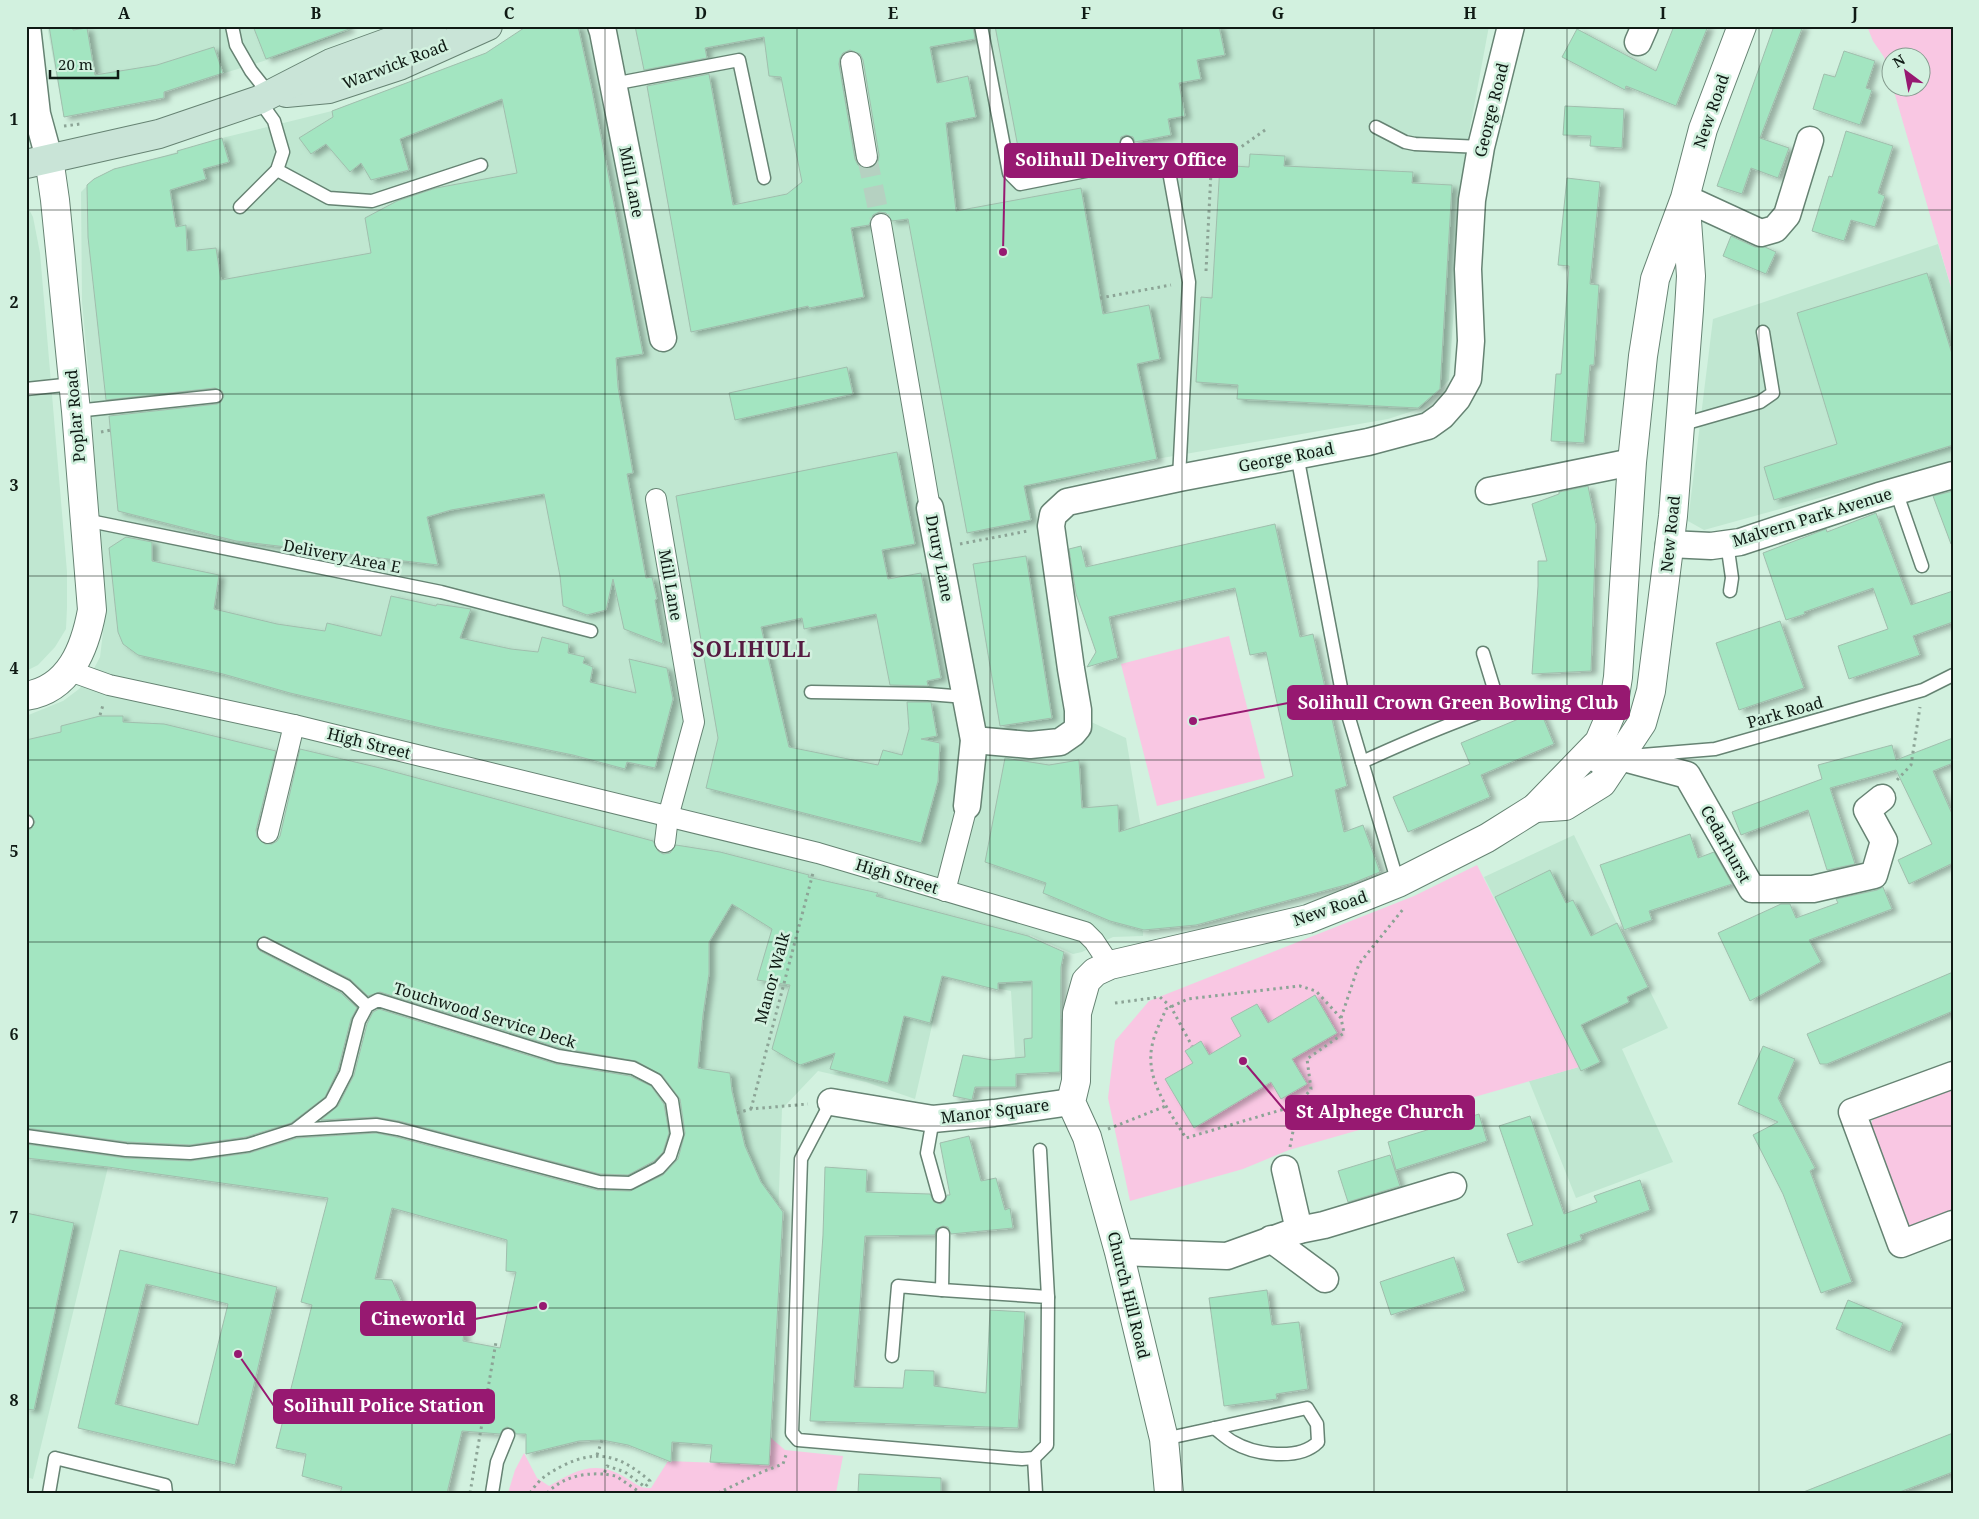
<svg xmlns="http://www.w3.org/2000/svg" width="1979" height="1519" viewBox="0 0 1979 1519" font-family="'Noto Serif',serif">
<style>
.built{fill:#c0e7d1}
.green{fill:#f9c7e3}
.building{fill:#a3e5c1;stroke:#a0bead;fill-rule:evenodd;filter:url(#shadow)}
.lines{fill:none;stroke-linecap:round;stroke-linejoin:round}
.pedestrian-tunnel{stroke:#b5d1c1;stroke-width:20;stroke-dasharray:20 10;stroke-linecap:butt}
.service-casing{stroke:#668373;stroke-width:15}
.pedestrian-casing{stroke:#668373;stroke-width:22}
.minor-casing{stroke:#668373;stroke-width:29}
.tertiary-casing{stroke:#668373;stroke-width:30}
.secondary-casing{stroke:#668373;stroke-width:30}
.path{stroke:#8ca496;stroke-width:3;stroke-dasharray:2.5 4;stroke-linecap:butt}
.service{stroke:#fff;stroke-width:12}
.pedestrian{stroke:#fff;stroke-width:20}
.minor{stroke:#fff;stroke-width:26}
.tertiary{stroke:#fff;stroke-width:28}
.secondary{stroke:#c9e4d7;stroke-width:28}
.grid{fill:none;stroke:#0f1a14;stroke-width:1;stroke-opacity:0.55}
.labels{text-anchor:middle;stroke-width:5;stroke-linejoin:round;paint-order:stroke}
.street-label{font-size:16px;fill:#0f1a14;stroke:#d2f1df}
.district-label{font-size:21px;font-weight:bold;letter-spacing:1px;fill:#561b42;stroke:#d2f1df}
.leader{fill:none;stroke:#971971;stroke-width:2}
.callout-dot{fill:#971971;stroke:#d2f1df;stroke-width:2}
.callout{fill:#971971;stroke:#971971;stroke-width:2}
.callout-label{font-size:18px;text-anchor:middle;font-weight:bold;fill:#fff}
.neatline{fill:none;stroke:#0f1a14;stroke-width:2}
.grid-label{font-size:16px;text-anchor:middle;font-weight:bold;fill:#0f1a14}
</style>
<defs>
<filter id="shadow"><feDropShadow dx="5.5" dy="3" stdDeviation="2.5" flood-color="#0004"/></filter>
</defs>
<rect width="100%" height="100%" fill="#d2f1df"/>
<g class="built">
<polygon points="47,26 362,26 292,52 164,92 164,98 64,117"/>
<polygon points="527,26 1489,26 1464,160 1449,380 1422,408 1388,419 1139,462 1031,489 1039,530 1063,709 1126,738 1146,858 1143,936 1113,937 1082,952 1073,954 1030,935 1029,936 1064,952 1061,967 1065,1072 1016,1074 1011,991 943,978 915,1099 866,1082 818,1071 782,1109 769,1465 710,1462 712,1445 672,1442 671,1461 628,1445 602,1440 579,1441 526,1454 526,1434 486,1433 502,1339 529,1272 506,1271 507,1239 392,1208 312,1195 108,1167 33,1479 26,1477 26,716 63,701 79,689 89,678 100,657 105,615 91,400 82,302 81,192 94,179 114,169 164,156 222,138 332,111 486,53"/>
<polygon points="26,204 33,217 40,253 67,572 67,607 66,629 55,647 38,665 26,671"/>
<polygon points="1938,244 1953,294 1953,461 1704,530 1688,521 1713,319"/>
<polygon points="1574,835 1668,1028 1622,1049 1673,1162 1576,1198 1529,1081 1579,1067 1484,877"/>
</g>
<g class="green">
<polygon points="1867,26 1953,26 1953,294 1893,88 1922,88 1922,58 1892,58 1891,84 1884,57 1873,41"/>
<polygon points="1229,636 1265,778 1157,806 1121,664"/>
<polygon points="1477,865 1579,1067 1289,1150 1243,1169 1130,1201 1108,1098 1115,1041 1149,1001 1414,896"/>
<polygon points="1953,1086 1953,1217 1911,1226 1903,1222 1867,1134 1874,1116"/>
<path d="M771,1438L785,1450L843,1456L836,1493H508L515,1470L524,1453L537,1478L549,1486C576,1470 596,1459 626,1478C635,1483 640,1489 651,1488L668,1461L769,1465Z"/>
</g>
<g class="building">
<polygon points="49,26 72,26 73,30 87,28 95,75 157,65 214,47 223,73 164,92 164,98 64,117"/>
<polygon points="253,26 348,26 349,29 266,59"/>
<polygon points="527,26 578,26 592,90 643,354 616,358 618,387 633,473 627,474 646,578 652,577 657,599 655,600 663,644 624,629 613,579 606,610 587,615 563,606 560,576 544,494 451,510 427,517 438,565 236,541 118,511 109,416 217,404 221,402 224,396 222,391 215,388 106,400 88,237 87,185 94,179 114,169 178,153 177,151 222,138 229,162 203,169 206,179 170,190 176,227 186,225 187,251 216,248 221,280 371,253 365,218 397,201 436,188 517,173 502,99 400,139 409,170 371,180 361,163 350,172 326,144 311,154 299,138 333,117 332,111 486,53"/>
<path d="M635,26H973L975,39L930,47L937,83L968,76L976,117L946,123L956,211L1081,188L1103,314L1149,305L1160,359L1137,364L1157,459L1024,486L1031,520L967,533L908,219L892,221L886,213L879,212L873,215L869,225L851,228L864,297L809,308L808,306L691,332L647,86L709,74L733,205L787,194L802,182L781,77L769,76L764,37L705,48L707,58L644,70ZM850,50L860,54L863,60L879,155L878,161L875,166L868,169L858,165L855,159L839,64L840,58L843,53Z"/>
<polygon points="995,26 1219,26 1225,55 1197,60 1201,79 1179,83 1185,116 1168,119 1171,135 1135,142 1133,137 1126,135 1121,137 1119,145 1021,163"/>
<polygon points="1674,26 1708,26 1676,106 1626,86 1625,90 1562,57 1577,29 1656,71"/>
<polygon points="1774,26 1803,26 1760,138 1789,148 1778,178 1751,168 1742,194 1717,186"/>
<polygon points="1844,51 1875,61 1866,88 1872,90 1860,125 1813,109 1824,74 1835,77"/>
<polygon points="1565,106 1624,109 1622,148 1590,146 1591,136 1563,135"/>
<polygon points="1846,131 1893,146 1878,193 1885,196 1875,227 1851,220 1844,241 1812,231 1829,176 1832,177"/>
<polygon points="1250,154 1285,156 1284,166 1413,172 1412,183 1452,185 1440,389 1418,408 1237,399 1238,385 1196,382 1201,297 1212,298 1220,165 1249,167"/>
<polygon points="1567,178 1600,182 1590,284 1599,285 1594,365 1590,365 1584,443 1551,441 1556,374 1561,374 1569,266 1558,265"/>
<polygon points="1731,236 1755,247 1765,247 1776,252 1766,274 1723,256"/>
<polygon points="1927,273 1953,357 1953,445 1774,500 1764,467 1837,444 1797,313"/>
<polygon points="847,367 853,394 735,420 729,393"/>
<polygon points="897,452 915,544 882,550 888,579 921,573 941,678 927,681 928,686 890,685 876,614 804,629 802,618 761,627 789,747 878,765 883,750 902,755 909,729 907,702 931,702 937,736 921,739 940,743 938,781 921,843 706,788 718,738 676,496"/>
<polygon points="1588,486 1596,525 1591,671 1532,674 1538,586 1538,561 1547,561 1532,504 1559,494 1559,492"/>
<polygon points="1953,491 1953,543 1951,544 1933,496"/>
<polygon points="1876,513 1911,605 1953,591 1953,622 1913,636 1920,655 1849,679 1838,646 1888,629 1873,588 1804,612 1805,614 1786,620 1763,553 1826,529 1827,532"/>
<polygon points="1275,524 1300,637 1313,634 1347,786 1335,790 1344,832 1363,825 1380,872 1353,883 1196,925 1144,930 1110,921 1043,893 1046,883 985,862 1005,758 1049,765 1079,760 1082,808 1118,805 1119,832 1293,776 1266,652 1250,655 1235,588 1109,617 1118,658 1087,667 1096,652 1076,594 1069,549 1081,546 1086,567"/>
<polygon points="126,537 152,542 152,561 219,575 214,609 277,624 325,631 327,623 381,636 391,596 436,606 437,604 471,609 460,638 511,649 538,652 542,637 569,644 568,653 585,657 583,663 593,667 590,682 636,693 629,659 667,668 673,699 655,768 627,762 625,769 573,755 441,728 290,693 223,674 138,655 123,644 118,632 109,548"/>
<polygon points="1026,556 1052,718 1000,726 973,564"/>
<polygon points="1780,621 1804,688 1739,710 1716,643"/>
<polygon points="1540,710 1554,744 1481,775 1490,797 1408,832 1393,797 1470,764 1461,743"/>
<path d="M100,716H123V722L164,724L276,751L256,830L257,837L265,844H272L277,841L280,836L300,749L376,767L653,841L658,851L663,854L670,853L676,845L720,852L809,875L808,877L878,893L876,896L1028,936L1064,952L1061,967L1060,1072L1016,1074V1087H975L972,1100L953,1096L963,1055L993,1060L1025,1057L1024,1039L1032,1038V981L998,983V990L942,976L930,1023L904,1016L888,1083L830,1069L835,1053L800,1065L796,1063L772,1049L790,985L757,980L772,929L732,904L709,942V974L703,1015L698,1068L730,1073L732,1091L745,1146L761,1182L783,1212L769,1465L710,1462L712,1445L672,1442L671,1462L628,1445L602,1440L579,1441L526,1454V1434H516L514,1430L507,1427L503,1429L500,1434L462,1431L447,1493H340L342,1487L302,1476L306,1454L276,1448L312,1305L301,1302L328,1198L108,1167L26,1158V1144L125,1158L190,1161L249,1153L297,1138L376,1133L396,1137L597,1190L630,1191L663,1175L678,1159L685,1133L680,1099L662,1075L636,1061L560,1048L380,992L368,996L350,979L264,936L257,941V948L260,951L341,993L357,1008L351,1019L338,1070L325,1097L291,1123L246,1137L190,1145L127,1142L26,1128V830L31,829L35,822L31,815L26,814V740L61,732V726ZM392,1208L507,1240L506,1271L516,1272L500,1348L463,1341L464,1332L415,1319L405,1310L392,1280L375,1279Z"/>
<polygon points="1953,738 1953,763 1933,771 1953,816 1953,863 1909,884 1898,860 1932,844 1896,770 1830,788 1855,864 1827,870 1808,810 1741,835 1732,812 1822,779 1818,765 1892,745 1896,760"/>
<polygon points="1690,834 1698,858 1714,852 1732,884 1649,911 1652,920 1624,930 1600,865"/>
<polygon points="1550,870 1566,903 1573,900 1591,936 1617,923 1648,987 1627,997 1629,1002 1581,1025 1600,1062 1581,1071 1495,897"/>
<polygon points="1883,887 1892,909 1809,940 1821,962 1750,1001 1718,933 1781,904 1790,904 1796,918 1838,903 1836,899 1877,890"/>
<polygon points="1953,972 1953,1011 1827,1064 1820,1064 1807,1034"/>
<polygon points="1315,995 1337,1033 1292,1059 1307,1084 1281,1099 1271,1082 1194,1128 1165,1079 1193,1063 1185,1051 1201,1041 1209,1055 1241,1036 1231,1018 1257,1004 1268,1023"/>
<polygon points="379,1009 556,1064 630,1076 651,1086 664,1104 669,1133 663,1152 654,1161 628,1175 600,1174 399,1121 376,1117 321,1120 338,1106 354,1075 367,1024 373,1012"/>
<polygon points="1763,1046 1795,1059 1778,1098 1815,1168 1810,1171 1852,1282 1821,1293 1783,1194 1753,1135 1778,1122 1738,1104"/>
<polygon points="1479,1114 1487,1141 1396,1170 1388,1142"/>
<polygon points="1530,1116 1564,1214 1597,1202 1594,1196 1640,1180 1650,1210 1580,1235 1582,1240 1518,1263 1507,1234 1533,1225 1499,1126"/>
<polygon points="969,1136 981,1181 996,1178 1005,1210 1010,1208 1013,1228 951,1234 948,1227 943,1226 936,1229 935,1235 865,1236 854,1387 903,1388 905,1370 934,1371 934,1386 986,1393 990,1310 1025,1312 1018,1428 810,1421 823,1235 825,1167 867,1170 866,1192 930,1194 934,1202 941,1204 945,1201 947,1195 950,1195 940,1143"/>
<polygon points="1390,1155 1400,1186 1348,1202 1338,1171"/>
<polygon points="26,1213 74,1223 34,1410 26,1409"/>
<path d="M120,1250L277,1287L235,1465L78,1428ZM146,1284L228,1304L198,1425L115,1404Z"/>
<polygon points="1454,1257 1465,1291 1391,1315 1380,1282"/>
<polygon points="1267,1290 1272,1325 1299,1322 1308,1389 1276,1394 1277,1399 1224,1406 1209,1298"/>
<polygon points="1848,1300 1903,1323 1890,1352 1836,1329"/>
<polygon points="1953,1433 1953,1472 1897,1493 1801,1493"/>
<polygon points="859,1474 941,1478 941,1493 858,1493"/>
</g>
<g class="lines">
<polyline class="pedestrian-tunnel" points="867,157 881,224"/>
<defs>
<g id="service">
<polyline points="232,26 236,45 251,71 270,95"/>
<polyline points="981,26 1009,173 1020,184 1131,162 1127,143"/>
<polyline points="613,84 739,60 764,178"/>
<polyline points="1376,127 1405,142 1415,144 1481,147"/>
<polyline points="1166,155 1189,282 1179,478"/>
<polyline points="1131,162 1180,152"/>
<polyline points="277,170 329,198 372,201 481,165"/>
<polyline points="240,207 277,170 283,152 274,121 259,100"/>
<polyline points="26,389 73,384"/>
<polyline points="76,411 216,396"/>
<polyline points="1680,425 1760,402 1773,393 1763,332"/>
<polyline points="1297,455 1343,698 1398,883"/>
<polyline points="1896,491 1922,566"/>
<polyline points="85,520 441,592 591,631"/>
<polyline points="1727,543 1732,578 1730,591"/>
<polyline points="1483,653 1499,705"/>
<polyline points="811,692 928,694 966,697"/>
<polyline points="1642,755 1715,749 1923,690 1953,675"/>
<path d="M1362,762C1395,747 1427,733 1461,720C1499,705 1522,695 1564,695"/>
<polyline points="26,822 27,822"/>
<polyline points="264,944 346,986 367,1006"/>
<polyline points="831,1102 801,1159 792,1433 798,1440 1022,1459 1034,1458 1047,1445 1048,1297 942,1290 943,1234"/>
<polyline points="933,1119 927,1153 939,1196"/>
<polyline points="26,1136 126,1150 190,1153 248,1145 295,1130 376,1125 398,1129 599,1182 630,1183 659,1168 670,1156 677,1134 672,1101 656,1080 633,1068 558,1056 378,1000 367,1006 359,1021 346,1073 331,1102 295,1130"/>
<polyline points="1040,1150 1048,1297"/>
<polyline points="892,1356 898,1286 942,1290"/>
<path d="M1164,1439L1307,1408L1317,1424L1318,1442C1299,1461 1255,1455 1233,1442C1226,1438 1220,1432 1214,1428"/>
<polyline points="1034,1458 1036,1493"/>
<polyline points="49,1493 55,1458 165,1485 166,1493"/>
<polyline points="492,1493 497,1462 508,1435"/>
</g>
<g id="pedestrian">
<polyline points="851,62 867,157"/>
<polyline points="881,224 930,508"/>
<polyline points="656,499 694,722 668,817 665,842"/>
<polyline points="70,671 109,685 294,725 818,853 1085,932 1094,941 1110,965"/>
<polyline points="268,833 294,725"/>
<polyline points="945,891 967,806"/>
</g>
<g id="minor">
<polyline points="27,26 37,114 49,158"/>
<polyline points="601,26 603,32 663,338"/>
<polyline points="1638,42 1645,26"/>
<polyline points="1685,198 1761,233 1775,229 1787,215 1810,140"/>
<polyline points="1489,491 1632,462"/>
<polyline points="930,508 974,740 967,806"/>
<polyline points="1669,544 1711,546 1740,542 1879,496 1953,475"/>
<polyline points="974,740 1030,745 1060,742 1073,733 1078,727 1078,710 1071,669 1051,526 1053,515 1067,502 1179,478 1368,442 1428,426 1442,416 1457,399 1468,379 1471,341 1468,269 1472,200 1481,147 1511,26"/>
<polyline points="1600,761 1620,757 1687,775 1752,889 1813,889 1874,875 1884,841 1867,810 1882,798"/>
<polyline points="1953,1075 1852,1112 1901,1244 1953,1224"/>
<polyline points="831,1102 933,1119 994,1113 1071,1102"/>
<polyline points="1285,1169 1299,1230"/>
<polyline points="1271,1239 1325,1279"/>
<polyline points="1119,1252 1227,1256 1299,1230 1324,1225 1453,1186"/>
</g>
<g id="tertiary">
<path d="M26,696C70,689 85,648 92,610L76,411L55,200L49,158"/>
<polyline points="1535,808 1565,806 1602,783 1642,723 1651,691 1673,516 1689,310 1691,276 1686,207"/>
<polyline points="1169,1493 1164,1439 1119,1252 1087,1137 1071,1102 1076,1081 1077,1013 1086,981 1095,972 1110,965 1308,919 1398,883 1487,838 1535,808 1599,742 1613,709 1618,677 1632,462 1643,356 1655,279 1685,198 1703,129 1742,26"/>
</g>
<g id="secondary">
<polyline points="286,93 329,89 399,66 488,26"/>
<polyline points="26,164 159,134 259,100 331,63 433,26"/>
</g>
</defs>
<use href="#service" class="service-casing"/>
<use href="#pedestrian" class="pedestrian-casing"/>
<use href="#minor" class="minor-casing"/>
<use href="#tertiary" class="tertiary-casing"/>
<use href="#secondary" class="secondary-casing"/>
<g class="path">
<polyline points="64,126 80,124"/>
<polyline points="1197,152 1212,152"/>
<polyline points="1206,271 1212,152 1241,147 1268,128"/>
<polyline points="1100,298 1171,285"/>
<polyline points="101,432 111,430"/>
<polyline points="960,544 1028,531"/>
<polyline points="100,715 103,705"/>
<polyline points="1897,780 1911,765 1920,707"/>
<polyline points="1115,1003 1160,997 1171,1007 1192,1046"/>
<path d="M1341,1018L1316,991L1300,986L1188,999L1166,1009C1161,1021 1154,1034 1152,1046C1145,1079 1169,1111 1186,1138L1298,1105L1311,1089L1307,1059L1344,1033L1341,1018L1359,964L1404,908"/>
<polyline points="751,1109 813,873"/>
<polyline points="737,1113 751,1109 808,1104"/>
<polyline points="1108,1129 1166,1106"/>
<polyline points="1290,1147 1298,1105"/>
<polyline points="597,1455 602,1440"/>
<polyline points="470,1493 496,1342"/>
<path d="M530,1493C541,1477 546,1475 562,1466C598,1448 621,1456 650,1481L645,1487L625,1472L607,1466L604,1474L616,1476L641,1493"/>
<path d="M547,1493C563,1477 582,1473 604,1474"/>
<polyline points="718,1493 762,1472 783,1464 787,1452"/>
</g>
<use href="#service" class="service"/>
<use href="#pedestrian" class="pedestrian"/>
<use href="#minor" class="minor"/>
<use href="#tertiary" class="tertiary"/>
<use href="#secondary" class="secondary"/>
</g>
<path class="grid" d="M220,26V1493M412,26V1493M605,26V1493M797,26V1493M990,26V1493M1182,26V1493M1374,26V1493M1567,26V1493M1759,26V1493M26,210H1953M26,394H1953M26,576H1953M26,760H1953M26,942H1953M26,1126H1953M26,1308H1953"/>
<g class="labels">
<g class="street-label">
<text transform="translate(395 64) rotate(-21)" y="6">Warwick Road</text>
<text transform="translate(1491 110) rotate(-76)" y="6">George Road</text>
<text transform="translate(1711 111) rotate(-71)" y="6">New Road</text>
<text transform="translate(632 182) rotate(79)" y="6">Mill Lane</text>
<text transform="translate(75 416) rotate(-95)" y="6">Poplar Road</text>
<text transform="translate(1286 457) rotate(-11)" y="6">George Road</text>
<text transform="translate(1812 517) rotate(-17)" y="6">Malvern Park Avenue</text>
<text transform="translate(1670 534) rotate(-84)" y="6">New Road</text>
<text transform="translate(342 556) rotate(11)" y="6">Delivery Area E</text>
<text transform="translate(940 558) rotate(79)" y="6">Drury Lane</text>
<text transform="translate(671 585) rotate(80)" y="6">Mill Lane</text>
<text transform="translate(1785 712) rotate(-16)" y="6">Park Road</text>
<text transform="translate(369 743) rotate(14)" y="6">High Street</text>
<text transform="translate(1726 844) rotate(61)" y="6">Cedarhurst</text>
<text transform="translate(897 876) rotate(17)" y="6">High Street</text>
<text transform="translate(1330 908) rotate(-19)" y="6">New Road</text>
<text transform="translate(772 978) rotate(-75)" y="6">Manor Walk</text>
<text transform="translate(485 1015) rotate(17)" y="6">Touchwood Service Deck</text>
<text transform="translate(995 1111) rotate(-7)" y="6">Manor Square</text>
<text transform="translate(1129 1295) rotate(76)" y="6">Church Hill Road</text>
</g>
<g class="district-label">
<text x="752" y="657">SOLIHULL</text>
</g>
</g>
<path class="leader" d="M1003 252L1005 160M1193 721L1288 703M1243 1061L1286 1112M543 1306L475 1319M238 1354L274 1406"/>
<g class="callout-dot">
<circle cx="1003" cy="252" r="5"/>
<circle cx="1193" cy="721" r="5"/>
<circle cx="1243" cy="1061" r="5"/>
<circle cx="543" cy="1306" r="5"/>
<circle cx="238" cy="1354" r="5"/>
</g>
<g class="callout">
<rect x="1005" y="144" width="232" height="33" rx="5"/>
<rect x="1288" y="686" width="341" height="33" rx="5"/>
<rect x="1286" y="1096" width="188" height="33" rx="5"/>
<rect x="361" y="1302" width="114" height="33" rx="5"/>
<rect x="274" y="1390" width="220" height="33" rx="5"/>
</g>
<g class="callout-label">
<text x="1121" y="166">Solihull Delivery Office</text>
<text x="1458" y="709">Solihull Crown Green Bowling Club</text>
<text x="1380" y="1118">St Alphege Church</text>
<text x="418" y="1325">Cineworld</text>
<text x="384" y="1412">Solihull Police Station</text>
</g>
<rect width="1979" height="1519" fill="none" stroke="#d2f1df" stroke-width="55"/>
<g transform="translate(1906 72) rotate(328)"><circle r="24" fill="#d2f1df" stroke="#849b8e"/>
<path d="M0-4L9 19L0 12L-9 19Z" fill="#971971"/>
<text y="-8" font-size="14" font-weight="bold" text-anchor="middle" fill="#0f1a14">N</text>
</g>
<path d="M50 70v8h68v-8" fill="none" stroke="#0f1a14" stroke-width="2.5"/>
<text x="58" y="70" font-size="15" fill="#0f1a14" stroke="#d2f1df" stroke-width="4" paint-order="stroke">20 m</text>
<rect x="28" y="28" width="1924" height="1464" class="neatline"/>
<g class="grid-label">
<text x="124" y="19">A</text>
<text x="316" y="19">B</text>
<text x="509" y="19">C</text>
<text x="701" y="19">D</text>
<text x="893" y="19">E</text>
<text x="1086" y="19">F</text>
<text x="1278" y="19">G</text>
<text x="1470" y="19">H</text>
<text x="1663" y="19">I</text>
<text x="1855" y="19">J</text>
<text x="14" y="125">1</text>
<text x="14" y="308">2</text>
<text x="14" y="491">3</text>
<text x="14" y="674">4</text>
<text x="14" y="857">5</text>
<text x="14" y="1040">6</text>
<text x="14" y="1223">7</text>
<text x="14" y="1406">8</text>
</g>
</svg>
